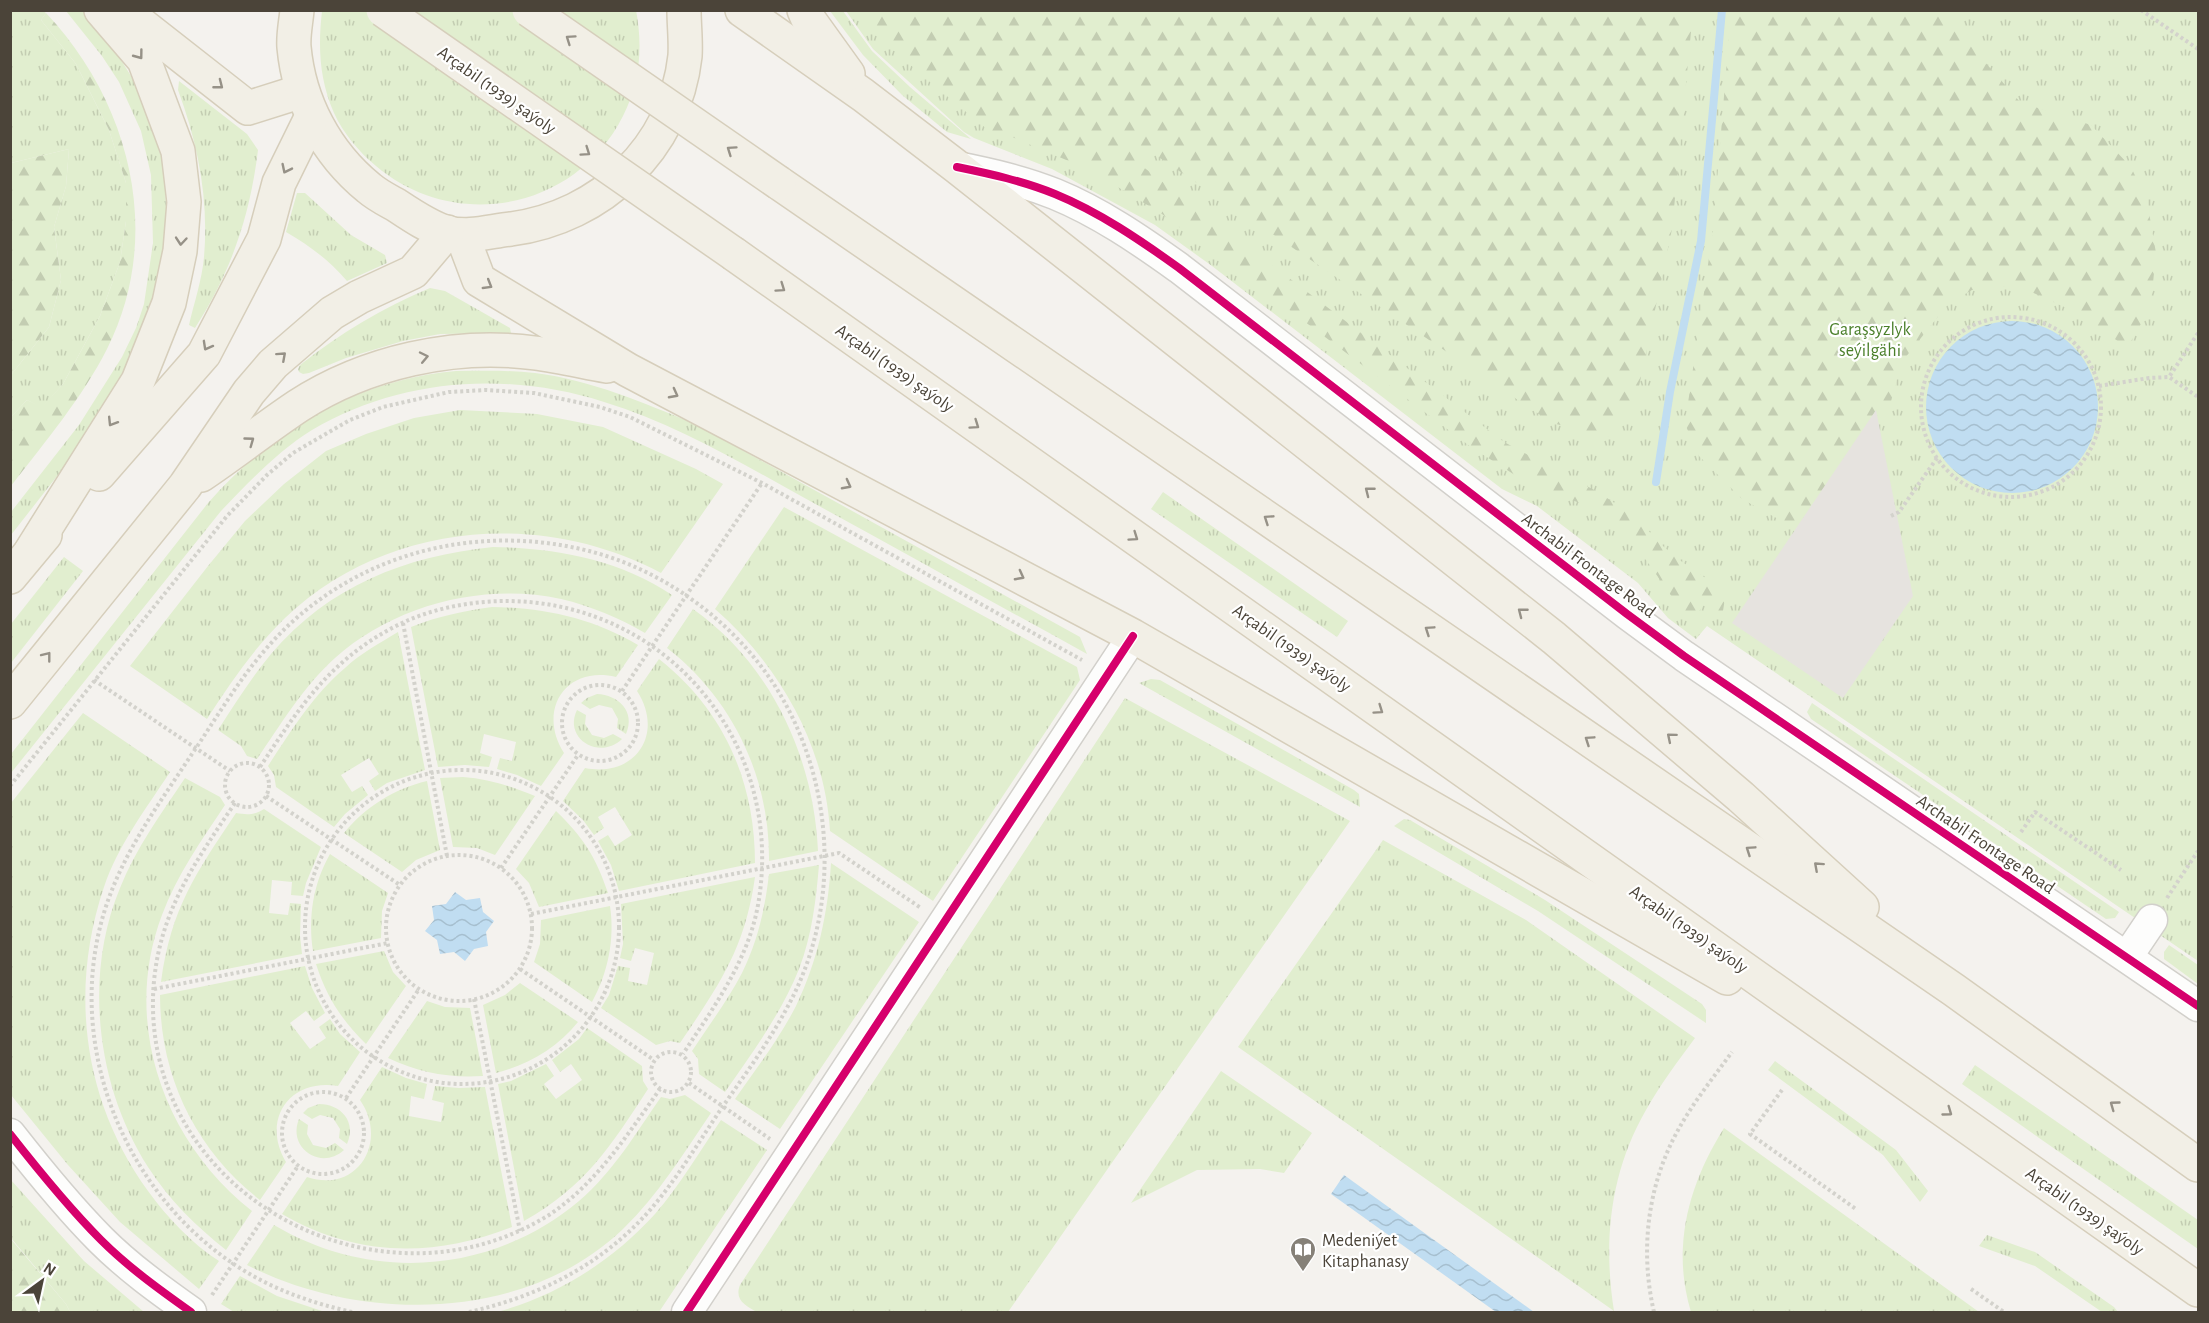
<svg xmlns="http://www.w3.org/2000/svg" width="2209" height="1323" viewBox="0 0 2209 1323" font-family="'Alegreya Sans',sans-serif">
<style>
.grass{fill:url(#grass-tufts)}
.forest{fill:url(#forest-firs)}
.parking{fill:#e6e3df}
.water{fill:url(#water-waves)}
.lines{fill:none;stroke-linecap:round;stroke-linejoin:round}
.stream{stroke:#c0ddf1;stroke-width:8}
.minor-casing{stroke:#d2d0cb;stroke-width:33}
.major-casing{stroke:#d6cebb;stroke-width:36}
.path{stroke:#d3d2cc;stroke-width:4;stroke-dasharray:3 3;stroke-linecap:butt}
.minor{stroke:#fdfdfc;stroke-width:30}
.major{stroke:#f2efe6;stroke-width:33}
.major-bridge-casing{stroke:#d6cebb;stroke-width:36;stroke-linecap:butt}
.major-bridge{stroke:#f2efe6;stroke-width:33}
.cycleway-casing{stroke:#fff;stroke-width:11}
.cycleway{stroke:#d6006c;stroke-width:8}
.oneway{stroke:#969187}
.labels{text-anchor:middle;stroke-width:4.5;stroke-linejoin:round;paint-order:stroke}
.street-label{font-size:18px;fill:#4b4439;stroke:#fff}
.park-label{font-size:18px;fill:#4a7f2a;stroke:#fff}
.poi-label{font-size:18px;fill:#4b4439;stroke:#fff;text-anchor:start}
</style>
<defs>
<pattern id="grass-tufts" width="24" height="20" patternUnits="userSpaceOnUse" patternTransform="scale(1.5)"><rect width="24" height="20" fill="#e1eecf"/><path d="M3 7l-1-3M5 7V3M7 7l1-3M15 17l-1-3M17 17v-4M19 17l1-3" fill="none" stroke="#c3cdb2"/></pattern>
<pattern id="forest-firs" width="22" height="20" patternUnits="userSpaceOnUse" patternTransform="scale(1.5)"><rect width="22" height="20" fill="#e1eecf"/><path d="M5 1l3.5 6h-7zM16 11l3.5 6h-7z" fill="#c3cdb2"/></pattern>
<pattern id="water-waves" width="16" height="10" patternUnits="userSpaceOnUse" patternTransform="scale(1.5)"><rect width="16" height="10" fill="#c0ddf1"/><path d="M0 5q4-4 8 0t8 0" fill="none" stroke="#a6bfcf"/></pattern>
</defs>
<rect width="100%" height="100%" fill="#f4f2ee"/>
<g class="grass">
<path d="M636,10C643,47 640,83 623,116C576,210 455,233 376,166C359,152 343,133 334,113C319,79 318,46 322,11Z"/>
<polygon points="10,11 43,11 46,13 41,20 76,64 109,130 126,183 126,221 120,262 100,316 63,384 42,408 27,400 11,417 11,375 49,327 61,280 54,227 66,186 69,149 11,163"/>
<polygon points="66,11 84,11 114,49 131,76 145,104 160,147 165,175 167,242 149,334 90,434 11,535 11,512 79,425 122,357 136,328 144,304 153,243 151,175 141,131 119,82 102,56"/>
<polygon points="830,11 843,11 872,51 910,87 971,139 947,132 902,95 863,55"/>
<polygon points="846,11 2198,11 2198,961 1707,626 1696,639 1668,618 1638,583 1537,506 1502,489 1212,266 1155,225 1052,169 974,138 964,132 873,49"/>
<path d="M179,81L247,134L258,150C250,216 231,272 195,328L189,325C194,303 202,280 204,257C209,199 198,144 178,90Z"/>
<path d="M297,193H305L351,235L385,255L387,263L347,281C329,260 310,246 286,232Z"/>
<path d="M430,288L445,291L510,328L511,333L440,334L403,341L346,358L309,373L303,374L299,372L298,369L300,365C341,333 382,308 430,288Z"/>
<path d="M456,371C482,371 509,370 535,373C591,380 644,403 695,424L1080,637L1087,654C998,605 908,555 819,506C750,468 679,425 604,402C507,371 400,378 312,430C278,451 249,482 221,511L11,773V754L208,503C272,430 359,379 456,371Z"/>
<path d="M460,410L537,414L603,427L696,469L723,484L661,573C540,509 386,522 285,618C254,648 230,683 207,719L130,666L208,566L245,521L284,484L326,451L366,434L414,418Z"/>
<polygon points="1163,492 1348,621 1337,637 1151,509"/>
<path d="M784,507L1077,667L1080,680L933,901L830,831C825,745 779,665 715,609Z"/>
<path d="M493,547C556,548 618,559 672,595L645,633C619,618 591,606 561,599C484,582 394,605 335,658C303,687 281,724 257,759L247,756L241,746L218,730C235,704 251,678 271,654C329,586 405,556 493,547Z"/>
<polygon points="64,557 83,571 11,663 11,624"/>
<path d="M492,607C545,608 592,618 638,645L616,677C565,665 537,711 564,753L541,786L517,775L497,769L500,758L512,761L516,742L484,734L480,753L492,757L489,767L465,765L438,767L411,627C438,616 464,611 492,607Z"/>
<path d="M693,609C771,664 814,758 818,851L769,861C770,778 733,699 667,648Z"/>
<path d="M398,632L425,770L387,783L375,791L369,781L379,774L369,758L341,775L352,792L362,786L368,795L345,814L334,827L276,787L274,775L268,766C291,731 313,695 345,668C361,653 380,643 398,632Z"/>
<path d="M659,659C724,710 755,782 755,863L619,891L611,865L598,841L608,835L615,846L632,835L615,807L598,817L604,828L594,835L583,820L563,801L585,768C635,778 665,734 637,691Z"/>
<polygon points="1151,679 1160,680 1354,790 1359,794 1360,807 1139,683"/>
<path d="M597,694C618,695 636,711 626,734L617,728L618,719L612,708L599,705L590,709L581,703L587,698Z"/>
<path d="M1125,698L1350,821L1008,1312H757C746,1306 734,1300 740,1285Z"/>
<polygon points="1812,703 2119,912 2115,918 2106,919 1811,719 1807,712"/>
<path d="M577,710L586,715L585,724L592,735L604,738L613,734L622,739C599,761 563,738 577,710Z"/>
<path d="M83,713L170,772C146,809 118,845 104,887C69,991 83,1101 148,1191C167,1217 191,1243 219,1261L199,1289L120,1222L68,1165L11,1095V803Z"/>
<path d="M463,777C489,779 511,786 535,796L495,855L477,848L453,847L440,778Z"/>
<path d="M185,778L220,797L225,805C201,841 177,875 162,915C121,1023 164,1142 252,1211L226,1250C196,1226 169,1200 148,1167C97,1087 83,977 120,888C136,848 161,814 185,778Z"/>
<path d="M427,781L440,850L416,860L402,872L344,833C365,807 394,789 427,781Z"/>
<path d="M264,809L321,847L306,883L303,896L291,895L292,882L272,880L269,913L288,915L290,903L301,904L300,936L302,954L161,982C171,908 196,873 236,813C247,815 255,815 264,809Z"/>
<path d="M556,811C583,837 596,857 608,893L539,907L529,883L516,869Z"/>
<polygon points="1404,819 1410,820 1545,900 1702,1004 1706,1010 1706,1023 1538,911 1394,826"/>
<path d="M1383,840L1526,920L1695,1038C1678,1061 1660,1085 1646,1110C1610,1172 1603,1242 1614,1311L1238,1047Z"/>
<path d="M330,854L388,893L382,911L381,938L313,951C308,917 313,884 330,854Z"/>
<path d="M831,863L919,922L780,1129L735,1099C756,1069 779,1039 796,1006C818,960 828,913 831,863Z"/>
<path d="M819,865C816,900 812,935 799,969C781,1014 752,1053 725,1092L699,1074L698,1059L692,1051C709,1025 728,1000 742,973C758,941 765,908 769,874Z"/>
<path d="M755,877C745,949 719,985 680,1043L670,1041L656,1045L601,1008L609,995L618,966L630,968L628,981L647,985L654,953L635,948L631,961L620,958L623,944L621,904Z"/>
<path d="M610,906C615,939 608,973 592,1002L534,962L540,944L541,920Z"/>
<polygon points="2169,945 2198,965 2198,984 2164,959 2164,952"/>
<path d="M384,951L393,972L406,986L366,1044C341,1019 327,998 316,964Z"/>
<path d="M305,966L312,988L325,1013L314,1021L306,1011L290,1023L310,1049L326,1038L319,1027L330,1019L340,1034L360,1052L338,1086C289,1078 261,1120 286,1162L260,1200C196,1150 160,1077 160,995Z"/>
<path d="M520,983L578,1022C557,1048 528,1065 496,1073L483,1005L505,995Z"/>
<path d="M427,1001L445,1007L470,1008L483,1076C448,1078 420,1073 388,1058Z"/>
<path d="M587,1028L642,1066L643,1081L648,1089C610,1147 586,1186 524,1221L498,1084L511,1081L546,1064L554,1076L544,1084L556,1099L582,1080L571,1064L560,1072L552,1060L579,1039Z"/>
<polygon points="1775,1061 1896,1150 1928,1191 1920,1202 1883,1155 1768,1070"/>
<polygon points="1975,1065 2198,1220 2198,1249 1962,1084"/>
<path d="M382,1067L406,1078L427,1084L424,1099L411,1096L409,1116L441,1122L444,1103L432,1100L435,1086L459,1088L485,1087L512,1227C433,1258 356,1257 282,1214L307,1177C357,1194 389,1142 360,1100Z"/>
<polygon points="1221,1071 1312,1133 1284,1173 1260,1169 1197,1170 1131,1203"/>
<path d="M685,1095L711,1113C684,1153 658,1195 623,1229C525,1323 361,1323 247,1265L274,1225C372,1283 492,1274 579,1201C613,1172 636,1133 661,1097L670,1099Z"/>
<path d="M319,1104C341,1104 357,1122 347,1144L339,1138L340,1129L333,1118L320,1115L312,1119L303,1113L308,1108Z"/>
<path d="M299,1119L308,1125L307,1134L313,1145L326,1148L335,1143L344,1150C321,1171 287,1148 299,1119Z"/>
<path d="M721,1120L767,1150L659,1312H497C559,1295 612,1261 655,1214C680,1185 700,1151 721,1120Z"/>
<path d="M1724,1128L1979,1312H1691C1671,1246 1689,1184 1724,1128Z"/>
<polygon points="10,1179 84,1261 144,1312 70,1312 66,1304 11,1238"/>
<polygon points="1987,1235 2035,1252 2114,1307 2118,1312 2102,1312 2035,1266 1979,1246"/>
<polygon points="240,1276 277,1296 325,1312 234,1312 221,1304"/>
</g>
<g class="forest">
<polygon points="862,11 1693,11 1672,229 1638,391 1611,437 1552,423 1154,154 1142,166 1504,442 1598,492 1640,520 1656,540 1678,559 1726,592 1722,617 1704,604 1694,619 1677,604 1630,537 1610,520 1585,505 1538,487 1518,477 1471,447 1162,214 1090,170 1012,137 988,130 919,73 883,38"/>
<polygon points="1731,11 1940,11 2020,102 2091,125 2131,167 2147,201 2156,253 2152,293 2141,324 2127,348 2084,316 2029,291 2008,286 1972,290 1948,304 1901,363 1888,413 1879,422 1876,411 1796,529 1742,499 1699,456 1685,424 1713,230"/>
<path d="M46,13C131,103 164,236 107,349C82,398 45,442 11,486V417L27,400L42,407L63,384L100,316L120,262L126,221V183L109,130L76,64L41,20Z"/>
<polygon points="69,149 66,186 54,227 61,280 49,327 11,375 11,163"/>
<polygon points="10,1238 66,1304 70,1312 11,1312"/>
</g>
<polygon class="parking" points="1876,410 1913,596 1843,698 1732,623"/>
<g class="water">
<circle cx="2012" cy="407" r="86"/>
<polygon points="455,892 466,900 480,898 483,912 494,921 486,932 488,946 474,949 465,961 454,952 440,954 437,940 425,931 434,920 432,906 446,904"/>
<polygon points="1344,1175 1534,1312 1496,1312 1331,1194"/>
</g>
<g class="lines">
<polyline class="stream" points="1656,482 1670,392 1701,241 1722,10"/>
<defs>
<g id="minor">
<path d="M957,167C991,174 1023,181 1055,194C1099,212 1140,240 1179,268L1627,614L1684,656L2198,1006"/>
<polyline points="2127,957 2152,920"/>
<path d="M10,1134C39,1171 68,1207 101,1240C128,1267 160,1290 191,1312"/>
<polyline points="687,1312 1133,636"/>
</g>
<g id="major">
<polyline points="123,10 248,108 302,91"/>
<path d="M297,10C296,22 293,35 294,47C299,102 326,153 369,188C377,195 387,200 396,205C411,215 430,228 448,233C468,238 491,231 511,229C601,217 675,148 685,56C686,41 684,25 684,10"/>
<polyline points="742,10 863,95 957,167 1554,638 1741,797 1862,907"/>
<polyline points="804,10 807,17 848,74"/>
<polyline points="779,183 1954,990 2198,1165"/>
<polyline points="462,235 479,280 628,370 1133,636 1727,978"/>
<polyline points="734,254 2198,1290"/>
<polyline points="99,474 204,354 264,239 279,183 312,116"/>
<path d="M201,475C234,453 265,428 298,406C366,362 455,342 535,353C559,356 584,362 607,366"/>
<polyline points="31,551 138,381 169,303 180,251 184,202 178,151 144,60 101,10"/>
<polyline points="10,577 45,535"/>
<polyline points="10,702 185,486 249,392 273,364 332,313 359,297 413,272 447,232"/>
</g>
</defs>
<use href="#minor" class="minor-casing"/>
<use href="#major" class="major-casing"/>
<g class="path">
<polyline points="2141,10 2198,49"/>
<circle cx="2011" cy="407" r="90"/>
<polyline points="2198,333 2169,377 2198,397"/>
<polyline points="2099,386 2149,378 2169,377"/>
<polyline points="1891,516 1899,512 1937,458"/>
<polyline points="403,623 447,856"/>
<polyline points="94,680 230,771"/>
<circle cx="600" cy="723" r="38"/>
<polyline points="622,691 762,483"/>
<circle cx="247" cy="785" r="22"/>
<path d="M260,767C299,708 329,661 394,627C428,609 469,601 507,601C669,602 786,746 758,905C748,961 713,1008 683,1054"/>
<circle cx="462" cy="927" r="157"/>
<polyline points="10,786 227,516 267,475 293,453 350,420 383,407 449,392 486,390 534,393 600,407 630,417 762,483 1082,660"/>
<polyline points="266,796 400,885"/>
<path d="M235,803C196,861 161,909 154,981C135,1189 375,1323 549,1215C597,1183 627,1135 660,1089"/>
<polyline points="2021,832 2035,812 2121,870"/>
<circle cx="459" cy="928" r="73"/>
<polyline points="501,868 578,755"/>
<polyline points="2167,898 2198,851"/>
<polyline points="531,914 839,853 921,908"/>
<polyline points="520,969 654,1060"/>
<polyline points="154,989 388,943"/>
<polyline points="474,999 520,1231"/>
<circle cx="671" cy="1072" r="20"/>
<polyline points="689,1083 770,1139"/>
<polyline points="1782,1090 1750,1134 1856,1209"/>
<circle cx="323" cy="1133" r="41"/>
<polyline points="346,1098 419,989"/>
<polyline points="1971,1289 2004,1312"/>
<polyline points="212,1295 298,1166"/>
<path d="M352,1312C316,1304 280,1292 248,1273C128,1202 64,1051 103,916C121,854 159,804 194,751C217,717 238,681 265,650C345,556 471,521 589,551C664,570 733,621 775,686C835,781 842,907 788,1006C769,1042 744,1076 721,1109C698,1143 677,1179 650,1210C602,1265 539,1296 469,1312"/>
<path d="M1654,1312C1640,1252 1647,1187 1677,1132C1692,1104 1713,1078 1732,1052"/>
</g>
<use href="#minor" class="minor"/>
<use href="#major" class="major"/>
<defs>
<g id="major-bridge">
<polyline points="383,10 734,254"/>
<polyline points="529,10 779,183"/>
</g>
</defs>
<use href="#major-bridge" class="major-bridge-casing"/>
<use href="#major-bridge" class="major-bridge"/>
<defs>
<g id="cycleway">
<path d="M957,167C991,174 1023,181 1055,194C1099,212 1140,240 1179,268L1627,614L1684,656L2198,1006"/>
<path d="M10,1134C39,1171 68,1207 101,1240C128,1267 160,1290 191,1312"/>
<polyline points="687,1312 1133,636"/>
</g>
</defs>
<use href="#cycleway" class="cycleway-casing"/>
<use href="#cycleway" class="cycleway"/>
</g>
<defs><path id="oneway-chevron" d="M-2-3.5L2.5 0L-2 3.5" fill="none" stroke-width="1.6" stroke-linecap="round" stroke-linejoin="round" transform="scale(1.5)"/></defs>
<g class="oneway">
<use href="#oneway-chevron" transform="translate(570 39) rotate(-145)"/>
<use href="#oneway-chevron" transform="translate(139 55) rotate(53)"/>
<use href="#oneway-chevron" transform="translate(219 85) rotate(38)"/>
<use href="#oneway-chevron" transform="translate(731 150) rotate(-145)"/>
<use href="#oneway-chevron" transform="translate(586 152) rotate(35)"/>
<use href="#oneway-chevron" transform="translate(286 169) rotate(116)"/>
<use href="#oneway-chevron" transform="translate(181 241) rotate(95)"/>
<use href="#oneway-chevron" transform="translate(488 285) rotate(31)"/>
<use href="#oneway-chevron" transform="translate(781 288) rotate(35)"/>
<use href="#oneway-chevron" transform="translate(207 346) rotate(119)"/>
<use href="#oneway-chevron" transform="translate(282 356) rotate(-42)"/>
<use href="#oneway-chevron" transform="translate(424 357) rotate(-12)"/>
<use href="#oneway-chevron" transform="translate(674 394) rotate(28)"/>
<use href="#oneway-chevron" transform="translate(112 422) rotate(122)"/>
<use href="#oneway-chevron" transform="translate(975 425) rotate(35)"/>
<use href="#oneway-chevron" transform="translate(250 441) rotate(-36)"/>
<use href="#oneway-chevron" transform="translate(847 485) rotate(28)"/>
<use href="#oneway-chevron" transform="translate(1369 491) rotate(-142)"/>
<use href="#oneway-chevron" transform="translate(1268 519) rotate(-146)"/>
<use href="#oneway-chevron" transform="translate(1134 537) rotate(35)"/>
<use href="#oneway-chevron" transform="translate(1020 576) rotate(28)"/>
<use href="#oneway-chevron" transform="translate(1522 612) rotate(-142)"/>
<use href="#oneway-chevron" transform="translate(1429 630) rotate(-146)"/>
<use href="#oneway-chevron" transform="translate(47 656) rotate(-52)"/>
<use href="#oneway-chevron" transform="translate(1379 710) rotate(35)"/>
<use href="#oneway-chevron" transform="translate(1671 737) rotate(-140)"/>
<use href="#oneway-chevron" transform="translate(1589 740) rotate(-146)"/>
<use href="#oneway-chevron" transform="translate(1750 850) rotate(-146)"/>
<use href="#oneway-chevron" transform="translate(1818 866) rotate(-138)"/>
<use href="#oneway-chevron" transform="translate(2114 1105) rotate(-144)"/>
<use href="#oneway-chevron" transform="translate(1948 1112) rotate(36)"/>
</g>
<defs>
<symbol id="library-pin" viewBox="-11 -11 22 30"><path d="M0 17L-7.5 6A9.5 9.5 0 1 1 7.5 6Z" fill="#868178" stroke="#fff"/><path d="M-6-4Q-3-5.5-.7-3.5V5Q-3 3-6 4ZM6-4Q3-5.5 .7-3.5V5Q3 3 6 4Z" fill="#fff"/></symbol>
</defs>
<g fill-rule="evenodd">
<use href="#library-pin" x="1288" y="1235" width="30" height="40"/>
</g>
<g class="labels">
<g class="street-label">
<text transform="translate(497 90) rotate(35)" y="6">Arçabil (1939) şaýoly</text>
<text transform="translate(895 368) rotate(35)" y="6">Arçabil (1939) şaýoly</text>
<text transform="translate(1589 565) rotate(37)" y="6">Archabil Frontage Road</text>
<text transform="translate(1292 648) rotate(35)" y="6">Arçabil (1939) şaýoly</text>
<text transform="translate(1986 844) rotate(34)" y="6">Archabil Frontage Road</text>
<text transform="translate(1689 929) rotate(35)" y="6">Arçabil (1939) şaýoly</text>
<text transform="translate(2085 1211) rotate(35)" y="6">Arçabil (1939) şaýoly</text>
</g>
<g class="park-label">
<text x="1870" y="335">Garaşsyzlyk<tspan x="1870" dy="21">seýilgähi</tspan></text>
</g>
<g class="poi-label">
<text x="1322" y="1246">Medeniýet<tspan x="1322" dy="21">Kitaphanasy</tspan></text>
</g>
</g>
<rect width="2209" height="1323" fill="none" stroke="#4b4439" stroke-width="24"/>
<g transform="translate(42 1281) rotate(33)" stroke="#ffffff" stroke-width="4.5" paint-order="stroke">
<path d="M0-4.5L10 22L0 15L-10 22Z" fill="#4b4439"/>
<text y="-9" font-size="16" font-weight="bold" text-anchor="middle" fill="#4b4439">N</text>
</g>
</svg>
